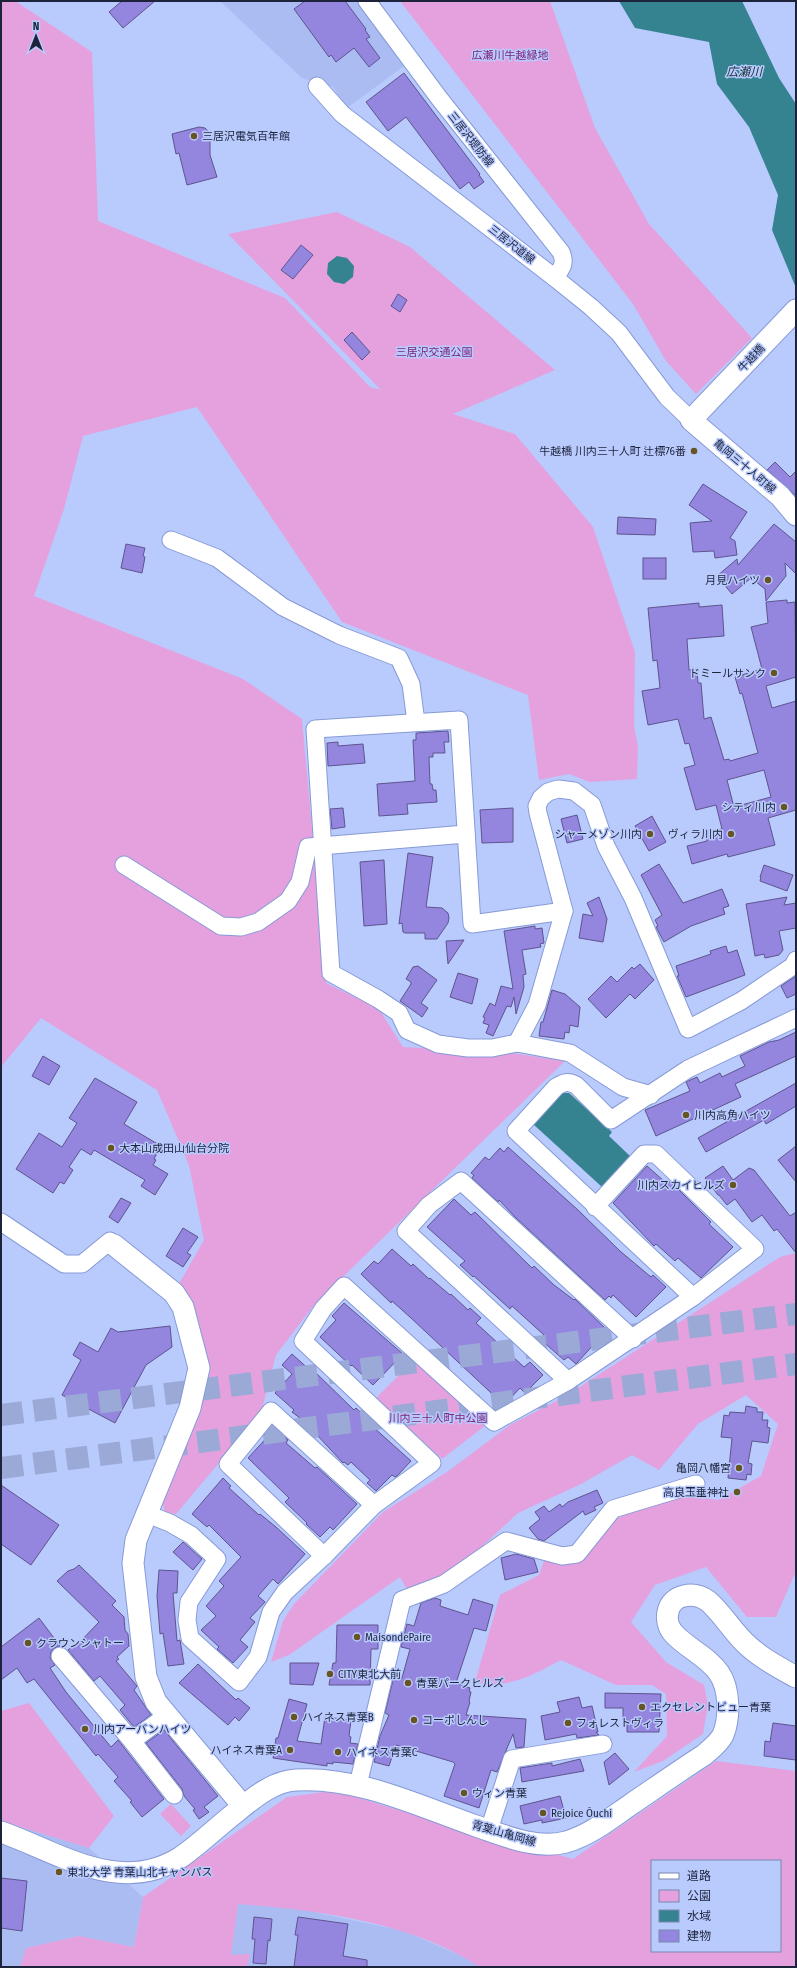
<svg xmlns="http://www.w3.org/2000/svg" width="797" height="1968" viewBox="0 0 797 1968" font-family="'Fira Sans Condensed','Noto Sans JP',sans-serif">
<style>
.built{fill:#aabcf2}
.green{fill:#e4a1de;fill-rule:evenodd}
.water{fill:#358390}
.building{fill:#9485de;stroke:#5e548f;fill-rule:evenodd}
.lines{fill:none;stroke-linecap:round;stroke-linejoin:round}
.motorway-tunnel{stroke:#9aa9d6;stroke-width:22;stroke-dasharray:22 11;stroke-linecap:butt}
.minor-casing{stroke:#869ad6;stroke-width:19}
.tertiary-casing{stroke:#869ad6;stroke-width:23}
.minor{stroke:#fff;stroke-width:17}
.tertiary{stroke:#fff;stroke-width:21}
.poi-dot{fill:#665523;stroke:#b9cafd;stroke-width:1.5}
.labels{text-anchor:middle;stroke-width:3;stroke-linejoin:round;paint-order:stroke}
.park-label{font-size:11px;fill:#7e247a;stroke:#b9cafd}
.poi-label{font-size:11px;fill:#1c233b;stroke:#b9cafd;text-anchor:start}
.street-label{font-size:11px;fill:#1c233b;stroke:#b9cafd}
.water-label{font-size:12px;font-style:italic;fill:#142d32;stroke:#b9cafd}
</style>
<rect width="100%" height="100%" fill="#b9cafd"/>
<g class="built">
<polygon points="220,1 359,1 404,66 347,108 333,87 302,78"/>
<polygon points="1,1821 89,1848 143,1897 134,1947 78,1936 27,1948 20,1967 1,1967"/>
<polygon points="237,1904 295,1908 404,1931 464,1957 480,1967 205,1967 231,1955"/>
</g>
<g class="green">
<path d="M1,1H15L92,52L98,221L285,298L370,387L381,390L228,234L337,212L410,247L555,370L453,414L515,434L593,527L635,652L634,726L638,747L637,779L590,782L569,774L539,780L528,695L342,622L197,407L83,436L64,509L34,596L243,679L302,719L326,983L379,1009L403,1047L511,1053L565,1061L314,1305L276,1355L261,1413L176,1514L165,1512L162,1499C179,1473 187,1440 197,1411C201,1400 208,1388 209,1376C212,1358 190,1301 179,1284L204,1240L189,1165L157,1090L41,1018L1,1067Z"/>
<polygon points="400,1 550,1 595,128 649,224 752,338 696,394 666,361 633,304"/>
<path d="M796,1253V1571L776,1617H747L706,1567L655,1585L631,1622L666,1662L704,1685L708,1705L703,1734L663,1761L634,1772L667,1736L666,1694L652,1685H616L561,1660C533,1675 507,1690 475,1682L500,1595L539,1575L545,1558L575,1563L607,1522L677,1495L718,1500L761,1476L778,1424L746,1395L698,1424L659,1470L632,1455L581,1484L518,1513L451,1575L408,1591L400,1577L289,1655L271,1662L283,1621L294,1604L383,1512L447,1472L510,1425L566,1396L780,1257Z"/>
<polygon points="415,1359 486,1425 442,1459 376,1398"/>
<polygon points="29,1703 114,1816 89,1848 1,1821 1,1711"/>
<path d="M716,1761L796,1771V1967H480C411,1922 318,1910 238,1904L231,1955L250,1954L247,1967H20L26,1948L79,1936L134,1947L143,1897L287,1797L324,1792L352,1796L415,1815L573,1859ZM652,1861H780V1951H652Z"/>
<polygon points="171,1804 191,1826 181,1836 160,1814"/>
</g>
<g class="water">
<polygon points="619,1 742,1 779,78 796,104 796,288 772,230 778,195 749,127 717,84 709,42 635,28"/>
<polygon points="337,256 347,258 354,266 353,277 344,284 334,282 327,274 328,263"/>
<polygon points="562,1093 569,1093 612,1132 609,1136 630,1156 602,1187 533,1124"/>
</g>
<g class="building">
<polygon points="122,1 155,1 123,28 109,12"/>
<polygon points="305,1 345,1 366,29 365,30 370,37 366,39 380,58 369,67 354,48 336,62 331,55 329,57 294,9"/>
<polygon points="404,73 480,174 479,175 484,182 474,189 469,182 460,189 406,117 388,131 366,102"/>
<polygon points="199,127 205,128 210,133 210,155 217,177 187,185 179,153 176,154 172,134"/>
<polygon points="301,245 313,255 293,279 281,270"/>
<polygon points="398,294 407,300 400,312 391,306"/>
<polygon points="352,332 370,352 362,360 344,340"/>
<polygon points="775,462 790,477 796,471 796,496 767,470"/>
<polygon points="703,484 747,512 730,538 735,541 737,555 715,558 714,551 693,552 690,523 712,521 689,505"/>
<polygon points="618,517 656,519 655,535 617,534"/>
<polygon points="774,524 796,542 796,574 785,563 786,576 766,601 765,589 751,578 732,594 717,576 737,559 738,565"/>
<polygon points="126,544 145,548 143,556 145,557 142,573 121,568"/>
<rect x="643" y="558" width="23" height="21"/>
<path d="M787,600V603L795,602L796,677L766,686L772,708L796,701V810L768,818L775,845L728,857L727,854L692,864L687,846L707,841L705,832L722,829L716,805L696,810L684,768L695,765L689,743L685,744L678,719L648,725L642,691L660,688L657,660L653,661L648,608L699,603V607L722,605L724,636L687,639L689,670H697L698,683H701L704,719L711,717L724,760L729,759L730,761L758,753L742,693L740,694L735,677L762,669L751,627L768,623L766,602ZM764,770L771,797L734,807L727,780Z"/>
<polygon points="448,731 449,742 444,742 445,753 433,753 433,757 429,757 430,784 432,784 433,790 436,790 437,802 407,804 408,814 379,816 377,784 415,781 413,740 416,740 416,733"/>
<polygon points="338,742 338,746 363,744 365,763 328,766 327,743"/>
<polygon points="343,808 345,827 332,829 330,809"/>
<polygon points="513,808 513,842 482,843 480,810"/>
<polygon points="577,815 583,839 567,843 561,819"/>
<polygon points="652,816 666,842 649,851 635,826"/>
<polygon points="408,853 433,857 426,907 442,908 448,913 449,918 448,923 437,939 425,939 425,933 405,933 403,932 402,923 399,924"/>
<polygon points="384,860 387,924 364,926 360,862"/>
<polygon points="659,864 683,903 722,889 729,906 723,908 725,914 691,926 664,942 656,927 658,926 655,920 662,915 641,875"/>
<polygon points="764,865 793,875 787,891 760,881 761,877 760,877"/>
<polygon points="599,897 607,919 603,942 579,938 583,914 593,916 587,903"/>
<polygon points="787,897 784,905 796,903 796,928 779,931 783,950 779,955 765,958 764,954 755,956 746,904"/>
<polygon points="535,926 535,929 542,928 544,943 540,944 541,947 522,950 526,974 523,975 524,987 516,1014 514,997 511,1007 507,1006 493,1036 486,1033 489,1025 483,1023 485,1018 483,1017 490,1003 495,1006 501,986 513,989 504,931"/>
<polygon points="464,940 448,964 446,941"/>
<polygon points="726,946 728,953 737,950 745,975 686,997 677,976 679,976 676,966 711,954 710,951"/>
<polygon points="640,964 654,980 635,999 630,994 606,1018 588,999 611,976 617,982 632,967 634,969"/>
<polygon points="418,966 437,980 421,1003 428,1008 422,1017 400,1001 411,984 411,982 406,979 413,967"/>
<polygon points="458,973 478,979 472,1004 450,997"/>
<polygon points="796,976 796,994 787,998 781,986"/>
<polygon points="552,990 565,994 580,1007 578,1027 570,1025 569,1033 565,1032 564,1039 539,1036 541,1022 543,1022"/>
<polygon points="796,1032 796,1056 735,1084 741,1097 656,1136 645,1110 690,1091 686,1082 697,1077 700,1083 720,1073 722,1077 745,1066 740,1056 769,1042 779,1040"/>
<polygon points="43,1056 60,1066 49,1085 32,1076"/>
<polygon points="95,1078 137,1102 124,1124 161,1146 154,1159 156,1160 153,1165 168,1174 155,1195 141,1186 145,1180 94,1150 91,1155 81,1149 69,1167 73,1170 64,1184 60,1182 53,1193 16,1169 39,1133 62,1147 77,1123 69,1118"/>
<polygon points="796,1083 796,1106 766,1124 764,1120 706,1152 698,1138"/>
<polygon points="796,1146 796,1182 778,1160"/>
<polygon points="508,1147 578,1210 620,1251 651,1277 653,1275 666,1287 636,1317 613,1295 611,1298 609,1296 605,1300 515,1217 499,1200 498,1202 472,1178 474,1175 471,1173 485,1157 489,1160 500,1148 504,1152"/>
<polygon points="647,1166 665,1182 667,1180 676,1187 711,1222 709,1224 733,1247 701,1278 678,1258 675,1261 656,1244 654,1246 613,1203"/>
<polygon points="723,1166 733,1180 749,1168 754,1170 790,1216 796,1212 796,1253 777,1229 774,1231 762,1215 752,1222 735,1199 727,1205 719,1195 718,1195 705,1178"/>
<polygon points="121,1198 131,1203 118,1223 109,1217"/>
<polygon points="454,1199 471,1215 475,1212 532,1268 534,1266 554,1285 574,1300 575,1299 607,1330 576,1364 568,1357 564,1360 540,1339 544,1335 512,1306 510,1309 474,1276 473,1277 460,1265 465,1261 427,1227"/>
<polygon points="183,1228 198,1237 187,1253 191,1255 183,1267 166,1256"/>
<polygon points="392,1249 411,1266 413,1264 429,1279 430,1278 450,1295 451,1294 468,1310 470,1308 481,1318 476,1323 524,1367 530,1362 543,1375 525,1393 520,1388 504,1405 411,1318 392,1301 391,1303 361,1274 374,1261 378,1264"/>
<polygon points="344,1303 403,1354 373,1385 352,1365 351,1366 320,1337 336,1320 332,1316"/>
<polygon points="170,1326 172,1347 146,1365 115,1423 62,1395 81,1360 73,1355 80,1342 98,1352 111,1328 118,1332"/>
<polygon points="292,1354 312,1372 313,1370 354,1410 356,1408 373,1424 372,1426 411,1461 397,1476 395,1477 392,1475 376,1491 367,1483 370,1480 351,1462 348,1465 344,1462 343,1463 305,1422 292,1412 294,1410 275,1393 292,1374 282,1365"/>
<polygon points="746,1406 757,1408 757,1412 763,1412 762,1420 768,1420 767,1427 770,1428 768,1443 752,1441 748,1463 752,1464 751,1475 747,1474 746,1480 728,1478 732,1438 721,1437 724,1415 729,1416 730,1412 745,1413"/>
<polygon points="278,1431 288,1440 286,1443 315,1468 317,1467 357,1504 333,1530 330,1527 320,1537 306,1524 307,1523 285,1502 289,1498 248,1458 272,1432 275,1435"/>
<polygon points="223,1478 231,1486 229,1488 259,1515 260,1514 276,1527 305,1554 278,1584 273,1579 258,1596 265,1602 250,1618 255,1622 240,1640 248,1647 233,1663 217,1649 219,1647 201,1630 216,1616 206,1606 224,1586 219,1581 241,1557 209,1525 207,1527 192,1514"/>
<polygon points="1,1485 59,1525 31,1565 1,1544"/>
<polygon points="597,1490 603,1503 594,1507 596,1510 585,1515 583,1511 544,1541 538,1539 529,1528 540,1519 535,1512 544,1506 549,1512 560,1504 562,1507 568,1502"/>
<polygon points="183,1542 202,1559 193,1570 173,1552"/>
<polygon points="516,1554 534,1559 538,1572 505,1580 501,1558"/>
<polygon points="79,1565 116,1601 112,1605 124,1617 125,1630 128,1634 129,1646 117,1657 119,1659 116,1661 137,1686 134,1690 151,1715 134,1727 120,1710 125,1705 100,1676 94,1681 68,1650 76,1643 77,1645 99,1622 57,1581 68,1571 74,1569"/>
<polygon points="159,1570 178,1571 177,1593 173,1593 177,1641 180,1640 184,1664 168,1666 163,1633 160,1634 157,1596"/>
<polygon points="435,1598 441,1600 440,1606 468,1615 473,1599 493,1605 486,1631 474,1628 456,1683 470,1688 469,1691 471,1692 469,1701 470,1702 466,1715 526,1719 524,1747 516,1748 513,1734 497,1772 491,1770 479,1808 444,1796 455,1764 453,1762 396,1745 389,1766 374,1762 380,1736 389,1715 385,1713 394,1676 402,1678 410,1649 401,1647 407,1624 414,1626 421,1603"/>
<polygon points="39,1618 60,1646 54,1648 51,1652 50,1658 55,1665 50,1668 66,1692 111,1747 118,1740 164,1799 142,1817 130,1802 132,1801 114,1781 118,1777 98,1754 96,1756 34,1679 27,1683 17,1668 1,1680 1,1647"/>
<polygon points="337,1625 378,1625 378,1649 371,1649 370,1685 329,1685 333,1663 336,1663"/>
<polygon points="290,1663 319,1663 313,1685 290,1684"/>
<polygon points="198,1664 236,1700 238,1698 250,1708 239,1721 235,1717 228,1725 179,1683"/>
<polygon points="605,1693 661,1694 659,1732 627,1732 627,1720 623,1720 623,1708 605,1708"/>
<polygon points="579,1697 582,1708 592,1706 598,1732 596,1732 599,1735 577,1738 576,1734 545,1740 541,1716 560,1712 557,1702"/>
<polygon points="289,1699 307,1704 297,1741 321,1744 325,1717 351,1720 349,1736 351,1737 350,1743 358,1744 353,1764 333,1762 333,1764 327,1763 327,1766 273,1758 276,1738 278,1738"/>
<polygon points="773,1723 796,1726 796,1760 764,1756 765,1741 770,1742"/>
<polygon points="164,1730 218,1796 204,1807 209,1812 199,1819 193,1810 195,1809 184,1796 182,1789 146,1743"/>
<polygon points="615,1753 629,1769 609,1785 604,1762"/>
<polygon points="580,1759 584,1771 522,1782 520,1768 552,1763 552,1766"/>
<polygon points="560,1796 566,1818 542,1823 542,1820 524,1824 520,1806"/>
<polygon points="1,1878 27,1881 22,1931 1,1928"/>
<polygon points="254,1917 272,1919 270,1941 268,1940 266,1964 253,1963 255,1939 252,1939"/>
<polygon points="298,1917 348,1924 343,1956 367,1960 367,1967 294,1967 298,1935 295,1935"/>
</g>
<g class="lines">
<g class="motorway-tunnel">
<polyline points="1,1415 796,1314"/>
<polyline points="1,1468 796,1364"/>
</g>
<defs>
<g id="minor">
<path d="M367,1L439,98L561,252C566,263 562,268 555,278"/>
<polyline points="317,86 342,114 555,278 591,307 619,333 667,397 691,420"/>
<polyline points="171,540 217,558 283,607 339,635 399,658 411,684 416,722"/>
<polyline points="124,865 221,926 241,927 258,922 288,901 300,882 308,847 466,834"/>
<polyline points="564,911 472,924 459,720 315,729 331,973 378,999 399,1013 407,1030 438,1044 468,1048 492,1048 517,1043 570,1053 623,1087 651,1095"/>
<polyline points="517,1043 537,1005 564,911 538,813 537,806 541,798 548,792 558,789 574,791 592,805 606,846 633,898 688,1029 741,1001 793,966 796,960"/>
<path d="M595,1207L644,1154H656L755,1249L693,1297L516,1131L556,1087C564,1082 568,1081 576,1085L611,1120L688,1069L796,1018"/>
<polyline points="1,1222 64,1264 82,1264 110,1241 114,1245"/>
<polyline points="568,1381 406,1231 429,1205 461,1181 633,1339"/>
<polyline points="147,1514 170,1523 191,1535 217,1559 189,1602 187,1620 190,1638 239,1682 258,1657 271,1612 285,1592 324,1556 374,1505 432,1463 303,1341 323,1309 344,1286 494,1422 568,1381 693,1297"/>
<polyline points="324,1556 228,1464 271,1411 374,1505"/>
<polyline points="60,1656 132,1741"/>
<polyline points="167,1715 132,1741 174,1795"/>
<polyline points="358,1785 402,1600 444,1584 506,1541 562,1556 577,1554 613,1509 696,1484"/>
<polyline points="489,1830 512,1759 603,1744"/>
</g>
<g id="tertiary">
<polyline points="796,310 691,420 780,496 796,515"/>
<polyline points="114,1245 174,1293 183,1307 199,1368 190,1408 136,1540 133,1563 146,1677 156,1702 243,1806"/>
<path d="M1,1832C60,1853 120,1896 181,1857C200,1844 217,1827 235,1813C252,1799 273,1781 296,1780C357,1776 419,1806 476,1826C503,1835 536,1850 566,1842C590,1835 610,1819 630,1805C655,1788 679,1771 704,1755C711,1749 719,1743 723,1735C730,1718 730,1689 719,1673C708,1657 687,1648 674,1634C662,1621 667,1599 684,1596C692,1594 701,1596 708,1601C721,1612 731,1629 744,1642C759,1657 778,1667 796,1677"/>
</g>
</defs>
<use href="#minor" class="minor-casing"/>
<use href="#tertiary" class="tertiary-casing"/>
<use href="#minor" class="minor"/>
<use href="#tertiary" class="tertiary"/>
</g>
<g class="poi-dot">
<circle cx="194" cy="136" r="4"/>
<circle cx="694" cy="451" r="4"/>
<circle cx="768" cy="580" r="4"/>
<circle cx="774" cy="673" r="4"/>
<circle cx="784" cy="807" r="4"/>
<circle cx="650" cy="834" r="4"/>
<circle cx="731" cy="834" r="4"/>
<circle cx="686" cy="1115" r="4"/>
<circle cx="111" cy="1148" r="4"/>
<circle cx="733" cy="1185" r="4"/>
<circle cx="739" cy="1468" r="4"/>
<circle cx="737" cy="1492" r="4"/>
<circle cx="357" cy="1637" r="4"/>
<circle cx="28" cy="1643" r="4"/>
<circle cx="330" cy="1674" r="4"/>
<circle cx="408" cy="1683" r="4"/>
<circle cx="642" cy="1707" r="4"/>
<circle cx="294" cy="1717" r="4"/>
<circle cx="414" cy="1720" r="4"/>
<circle cx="568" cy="1723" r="4"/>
<circle cx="85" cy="1729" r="4"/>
<circle cx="290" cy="1750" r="4"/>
<circle cx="338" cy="1752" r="4"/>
<circle cx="464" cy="1793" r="4"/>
<circle cx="543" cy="1813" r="4"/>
<circle cx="59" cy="1872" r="4"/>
</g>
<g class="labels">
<g class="park-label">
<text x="510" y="59">広瀬川牛越緑地</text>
<text x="434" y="356">三居沢交通公園</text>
<text x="438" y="1422">川内三十人町中公園</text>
</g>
<g class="poi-label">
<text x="202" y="140">三居沢電気百年館</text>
<text x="686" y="455" text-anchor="end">牛越橋 川内三十人町 辻標76番</text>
<text x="760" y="584" text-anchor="end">月見ハイツ</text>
<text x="766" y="677" text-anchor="end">ドミールサンク</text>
<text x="776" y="811" text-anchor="end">シティ川内</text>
<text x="642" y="838" text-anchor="end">シャーメゾン川内</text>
<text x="723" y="838" text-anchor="end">ヴィラ川内</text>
<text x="694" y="1119">川内高角ハイツ</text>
<text x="119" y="1152">大本山成田山仙台分院</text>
<text x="725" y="1189" text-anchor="end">川内スカイヒルズ</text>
<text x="731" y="1472" text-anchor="end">亀岡八幡宮</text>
<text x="729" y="1496" text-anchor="end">高良玉垂神社</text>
<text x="365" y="1641">MaisondePaire</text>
<text x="36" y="1647">クラウンシャトー</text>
<text x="338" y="1678">CITY東北大前</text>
<text x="416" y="1687">青葉パークヒルズ</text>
<text x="650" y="1711">エクセレントビュー青葉</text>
<text x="302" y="1721">ハイネス青葉B</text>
<text x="422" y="1724">コーポしんし</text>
<text x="576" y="1727">フォレストヴィラ</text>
<text x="93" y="1733">川内アーバンハイツ</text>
<text x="282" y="1754" text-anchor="end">ハイネス青葉A</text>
<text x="346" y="1756">ハイネス青葉C</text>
<text x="472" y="1797">ウィン青葉</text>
<text x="551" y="1817">Rejoice Ōuchi</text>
<text x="67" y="1876">東北大学 青葉山北キャンパス</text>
</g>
<g class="street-label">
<text transform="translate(471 139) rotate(52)" y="4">三居沢堤防線</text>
<text transform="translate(512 244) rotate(38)" y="4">三居沢道線</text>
<text transform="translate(751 358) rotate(-47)" y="4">牛越橋</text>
<text transform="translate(745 466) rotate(40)" y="4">亀岡三十人町線</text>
<text transform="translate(504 1833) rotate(16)" y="4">青葉山亀岡線</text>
</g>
<g class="water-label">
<text x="744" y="76">広瀬川</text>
</g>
</g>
<rect width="797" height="1968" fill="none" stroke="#1c233b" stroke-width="4"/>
<rect x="651" y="1860" width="130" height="92" fill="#b9cafd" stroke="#7a87af"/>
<rect x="659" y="1873" width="20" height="6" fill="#ffffff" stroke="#7a87af"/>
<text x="687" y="1880" font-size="12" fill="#1c233b">道路</text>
<rect x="659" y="1890" width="20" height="12" fill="#e4a1de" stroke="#7a87af"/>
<text x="687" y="1900" font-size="12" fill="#1c233b">公園</text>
<rect x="659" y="1910" width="20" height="12" fill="#358390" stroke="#7a87af"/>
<text x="687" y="1920" font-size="12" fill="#1c233b">水域</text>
<rect x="659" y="1930" width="20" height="12" fill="#9485de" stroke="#7a87af"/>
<text x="687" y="1940" font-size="12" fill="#1c233b">建物</text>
<g transform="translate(36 36)" stroke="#b9cafd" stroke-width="3" paint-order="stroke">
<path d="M0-3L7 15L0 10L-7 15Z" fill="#1c233b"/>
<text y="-6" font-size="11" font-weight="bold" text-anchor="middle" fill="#1c233b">N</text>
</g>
</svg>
